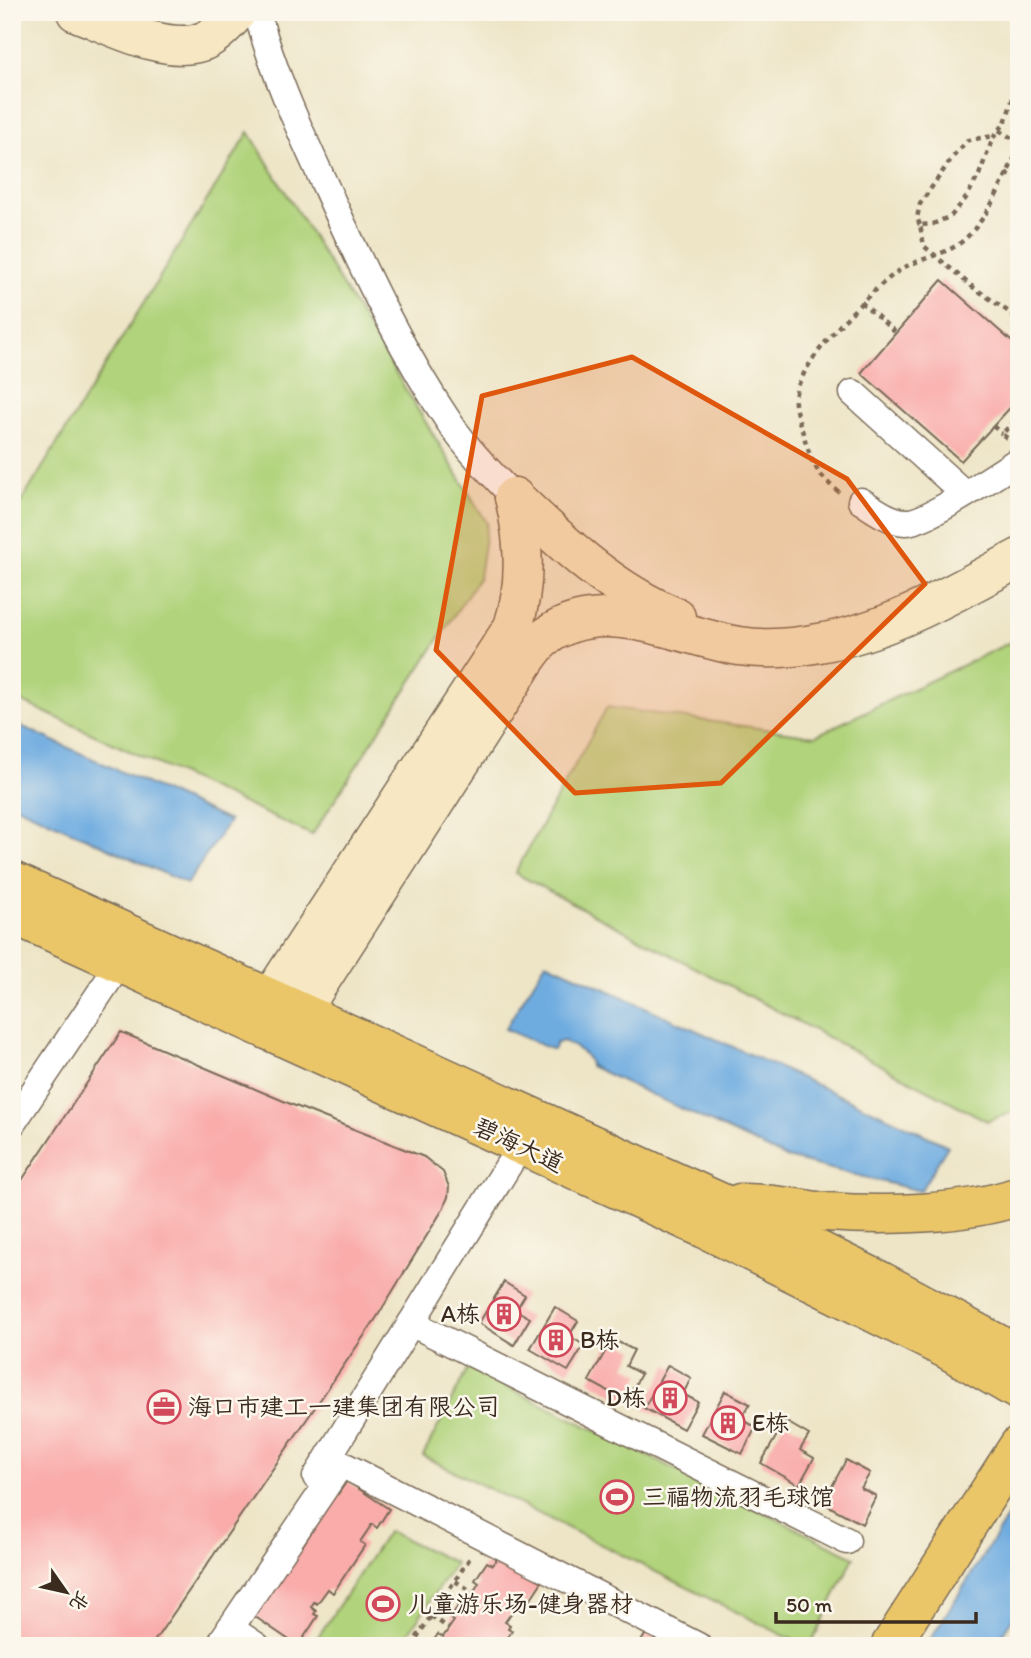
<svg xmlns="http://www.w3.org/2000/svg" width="1031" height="1658" viewBox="0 0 1031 1658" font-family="Itim,'LXGW WenKai TC',sans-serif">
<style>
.green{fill:#b1d37b;stroke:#767e4c;stroke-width:2}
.water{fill:#6eace0;stroke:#546b7f;stroke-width:2}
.building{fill:#f9acaa}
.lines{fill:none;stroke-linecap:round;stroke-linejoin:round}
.street-casing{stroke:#7a6b59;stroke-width:29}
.secondary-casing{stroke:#7a6b59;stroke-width:41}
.primary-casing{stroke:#7a6b59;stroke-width:41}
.path{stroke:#7a6b59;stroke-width:4.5;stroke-dasharray:5 5;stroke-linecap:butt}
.street{stroke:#fff;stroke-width:26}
.secondary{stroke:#f7e8c3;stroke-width:38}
.primary{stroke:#ebc669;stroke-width:38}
.marked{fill:#df570d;fill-opacity:0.2;stroke:#df570d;stroke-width:5;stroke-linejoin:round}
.labels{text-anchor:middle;stroke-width:5;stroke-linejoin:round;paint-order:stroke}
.street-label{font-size:24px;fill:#3b2a1e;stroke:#fbf7ec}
.poi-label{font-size:24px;fill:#3b2a1e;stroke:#fbf7ec;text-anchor:start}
</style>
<rect width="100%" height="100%" fill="#fbf7ec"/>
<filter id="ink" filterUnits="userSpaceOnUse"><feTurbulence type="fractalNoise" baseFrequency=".0143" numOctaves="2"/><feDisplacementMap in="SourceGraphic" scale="14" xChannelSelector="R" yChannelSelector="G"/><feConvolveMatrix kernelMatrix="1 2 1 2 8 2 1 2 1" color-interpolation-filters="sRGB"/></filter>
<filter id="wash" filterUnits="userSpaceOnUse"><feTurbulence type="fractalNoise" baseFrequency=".00686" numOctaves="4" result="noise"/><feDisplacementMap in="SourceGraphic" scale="28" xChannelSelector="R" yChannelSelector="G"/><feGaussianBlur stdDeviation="1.57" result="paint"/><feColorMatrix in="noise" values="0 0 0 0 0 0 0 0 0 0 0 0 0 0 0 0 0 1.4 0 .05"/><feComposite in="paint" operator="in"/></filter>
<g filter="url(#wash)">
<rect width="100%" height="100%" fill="#eee5c7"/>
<g class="green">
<polygon points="249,132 487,523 479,577 312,835 12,697 12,517"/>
<polygon points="1019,638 1019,1110 987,1121 515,873 607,707 815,736"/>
<polygon points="468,1368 854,1557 810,1646 805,1646 423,1456"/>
<polygon points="388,1531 455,1563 400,1646 312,1646"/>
</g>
<g class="water">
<polygon points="12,722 229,821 187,884 12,804"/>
<path d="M546,962L896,1121L948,1146L920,1191L787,1158L590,1066C589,1053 575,1048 564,1041L556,1043L553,1050L505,1029Z"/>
<polygon points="1019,1499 1019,1608 995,1646 926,1646"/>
</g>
<g id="blocks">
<g class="building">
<polygon points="942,280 1019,348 1019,398 961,461 861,373"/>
<polygon points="121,1032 293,1105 424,1157 443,1172 449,1187 448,1197 443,1209 377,1317 151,1646 12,1646 12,1195"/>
<polygon points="504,1282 525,1295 516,1310 530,1318 514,1345 479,1323"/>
<polygon points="555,1307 578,1321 569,1336 584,1345 568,1371 530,1349"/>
<polygon points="612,1339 634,1350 626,1366 641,1374 626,1401 589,1381"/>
<polygon points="668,1365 691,1378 683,1394 698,1402 683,1429 644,1408"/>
<polygon points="725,1391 750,1404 741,1419 756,1427 742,1454 702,1434"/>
<polygon points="785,1421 809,1435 800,1450 814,1458 799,1485 761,1463"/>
<polygon points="846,1460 870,1473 861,1488 876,1496 862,1524 823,1503"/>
<polygon points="347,1481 389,1509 377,1528 372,1524 360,1542 365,1545 333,1593 328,1589 317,1604 314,1602 311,1607 316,1611 314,1614 318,1616 298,1646 254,1616 296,1540 303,1545 314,1528 307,1524 331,1489 338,1494"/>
<polygon points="502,1552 543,1580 526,1606 515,1599 510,1606 514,1609 505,1622 510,1625 508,1629 512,1631 502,1646 430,1646 438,1634 443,1637 454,1621 450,1618 463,1599 467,1602 479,1583 475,1580 487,1562 492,1565"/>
<polygon points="647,1632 668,1646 638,1646"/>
</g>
</g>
</g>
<g filter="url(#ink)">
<use href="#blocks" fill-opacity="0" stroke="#7a6b59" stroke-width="2"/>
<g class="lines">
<defs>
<g id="street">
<path d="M257,12C275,80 305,141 334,205C368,280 405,357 451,425C469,451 492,474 514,497"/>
<polyline points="853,393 965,494"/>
<path d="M861,501C874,509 889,521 905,522C924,524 999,473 1019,460"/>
<polyline points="12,1124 120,963"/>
<polyline points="411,1323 847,1541"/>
<polyline points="316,1477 521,1145"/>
<polyline points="230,1628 257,1646"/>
<polyline points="232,1646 223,1639 341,1464 698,1646"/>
</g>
<g id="secondary">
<path d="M76,12C111,25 167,56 204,41C217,35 228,23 237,12"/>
<path d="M514,497C563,544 613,591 676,617"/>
<path d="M254,1023L513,627C527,584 525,541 514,497"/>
<path d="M285,1036L507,690C517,675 527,655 540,642C595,591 677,636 739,646C764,650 793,648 819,643C890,631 956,592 1019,558"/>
</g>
<g id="primary">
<polyline points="12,881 722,1203 881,1281 1019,1355"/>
<polyline points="12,914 705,1229 948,1350 1019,1391"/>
<path d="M740,1203C768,1202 797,1209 826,1212C883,1216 965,1215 1019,1196"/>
<polyline points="890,1646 1019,1445"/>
</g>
</defs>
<use href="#street" class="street-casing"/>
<use href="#secondary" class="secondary-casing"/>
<use href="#primary" class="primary-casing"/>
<g class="path">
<polyline points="1019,79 1005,123 993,138 979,175 966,198 951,216 933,224 920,225 924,246 970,285 1019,319"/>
<polyline points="999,130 1019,143"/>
<polyline points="1006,174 1019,178"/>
<polyline points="920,225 917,218 920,204 952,158 968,140 994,136"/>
<polyline points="861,302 896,333"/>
<polyline points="993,426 1002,434"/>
<polyline points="1007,438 1002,434 1019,416"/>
<path d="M839,492C817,475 813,465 805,440C802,428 796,415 795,404C791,368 869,292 897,272C918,257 944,257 964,240C990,216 1003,180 1019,149"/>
<polyline points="455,1581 473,1592"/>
<polyline points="431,1616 449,1628"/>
<polyline points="411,1646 470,1558"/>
</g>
<use href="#street" class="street"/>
<use href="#secondary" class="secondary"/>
<use href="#primary" class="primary"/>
</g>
</g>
<path class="marked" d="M632,357L847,479L925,584L721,783L575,793L436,650L482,396Z"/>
<defs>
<symbol id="building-ring" viewBox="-11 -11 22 22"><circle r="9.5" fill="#fbf7ec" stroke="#d1495b" stroke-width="1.5"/><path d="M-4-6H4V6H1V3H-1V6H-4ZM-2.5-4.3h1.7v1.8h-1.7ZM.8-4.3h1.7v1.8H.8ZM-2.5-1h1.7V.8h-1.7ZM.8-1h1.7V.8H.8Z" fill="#d1495b"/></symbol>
<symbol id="office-ring" viewBox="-11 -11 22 22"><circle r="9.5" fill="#fbf7ec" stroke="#d1495b" stroke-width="1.5"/><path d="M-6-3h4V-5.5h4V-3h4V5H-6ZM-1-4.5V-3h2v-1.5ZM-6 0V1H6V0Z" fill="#d1495b"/></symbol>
<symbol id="stadium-ring" viewBox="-11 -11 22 22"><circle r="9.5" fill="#fbf7ec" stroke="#d1495b" stroke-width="1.5"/><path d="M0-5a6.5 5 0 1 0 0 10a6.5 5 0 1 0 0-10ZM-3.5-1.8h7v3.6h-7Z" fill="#d1495b"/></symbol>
</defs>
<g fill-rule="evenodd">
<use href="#building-ring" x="485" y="1295" width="38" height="38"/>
<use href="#building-ring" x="537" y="1321" width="38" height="38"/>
<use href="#building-ring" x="651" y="1379" width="38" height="38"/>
<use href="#office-ring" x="145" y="1388" width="38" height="38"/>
<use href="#building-ring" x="709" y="1404" width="38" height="38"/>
<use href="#stadium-ring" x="598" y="1478" width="38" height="38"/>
<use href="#stadium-ring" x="364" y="1585" width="38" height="38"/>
</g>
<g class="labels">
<g class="street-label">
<text transform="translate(519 1145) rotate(25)" y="8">碧海大道</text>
</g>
<g class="poi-label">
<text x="480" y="1322" text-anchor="end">A栋</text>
<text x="580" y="1348">B栋</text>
<text x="646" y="1406" text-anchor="end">D栋</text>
<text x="188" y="1415">海口市建工一建集团有限公司</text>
<text x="752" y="1431">E栋</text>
<text x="642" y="1505">三福物流羽毛球馆</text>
<text x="408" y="1612">儿童游乐场-健身器材</text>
</g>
</g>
<rect width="1031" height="1658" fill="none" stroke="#fbf7ec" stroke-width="42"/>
<g transform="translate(66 1592) rotate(124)" stroke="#fbf7ec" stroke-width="5" paint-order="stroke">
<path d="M0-5L12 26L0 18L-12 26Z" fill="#3b2a1e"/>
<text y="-10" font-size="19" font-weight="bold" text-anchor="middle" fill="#3b2a1e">北</text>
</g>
<path d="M776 1612v10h200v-10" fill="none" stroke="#3b2a1e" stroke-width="3.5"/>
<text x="786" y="1612" font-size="21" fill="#3b2a1e" stroke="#fbf7ec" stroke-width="5" paint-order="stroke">50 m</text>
</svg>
